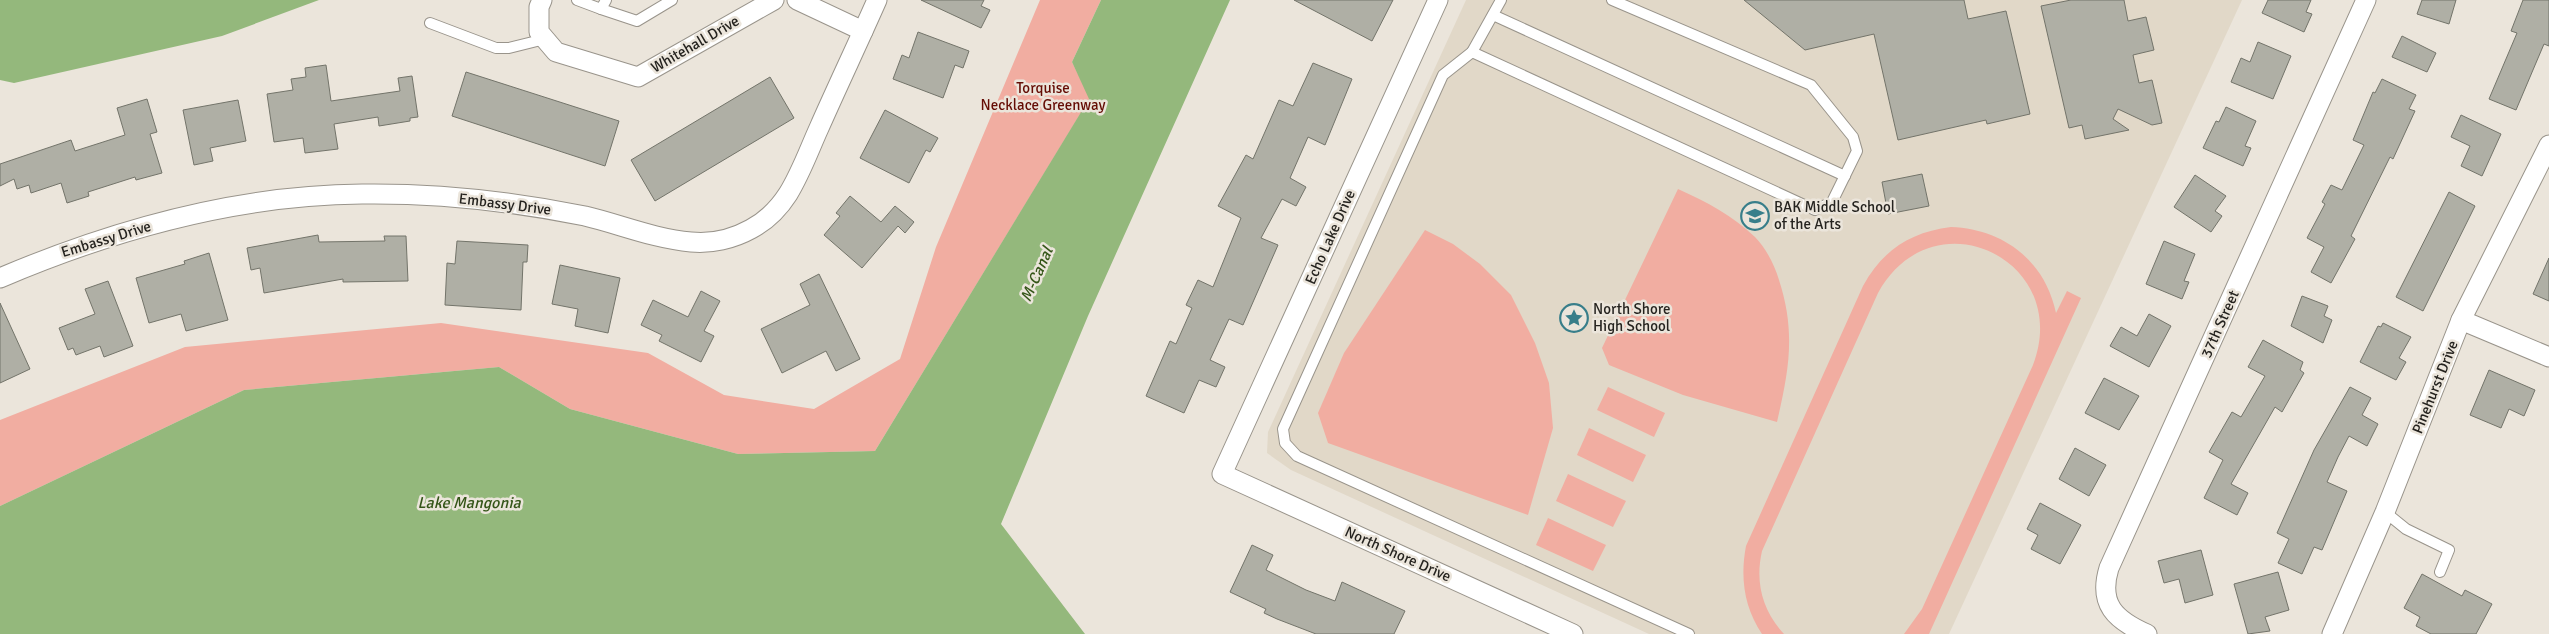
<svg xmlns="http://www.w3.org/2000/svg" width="2549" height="634" viewBox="0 0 2549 634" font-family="Signika,sans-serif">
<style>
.built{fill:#e1d8c8}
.green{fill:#f1ada1}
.water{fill:#94b87c}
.building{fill:#afafa5;stroke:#73746a}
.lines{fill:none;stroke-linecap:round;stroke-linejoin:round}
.lane-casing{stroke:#99948b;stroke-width:12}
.street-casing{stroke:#99948b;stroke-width:21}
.lane{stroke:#fff;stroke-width:10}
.street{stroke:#fff;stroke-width:19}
.labels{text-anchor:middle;stroke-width:5;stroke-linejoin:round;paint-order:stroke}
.street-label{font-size:15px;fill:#25231f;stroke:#ebe5db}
.park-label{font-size:15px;fill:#650d05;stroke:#ebe5db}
.poi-label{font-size:15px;fill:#25231f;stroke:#ebe5db;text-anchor:start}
.water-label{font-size:16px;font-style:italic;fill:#345518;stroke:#ebe5db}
</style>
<rect width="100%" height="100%" fill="#ebe5db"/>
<polygon class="built" points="1466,0 2242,0 1949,634 1649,634 1291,470 1267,453 1268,432"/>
<g class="green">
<polygon points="1040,0 1101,0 1072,62 1090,98 875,451 738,454 570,409 499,367 244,390 0,506 0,420 185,347 441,323 648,353 724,395 814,409 900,359 936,247"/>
<path d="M1678,189C1707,202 1733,216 1755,237C1766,248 1775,266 1779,280C1796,332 1789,370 1777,422L1683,395L1609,365L1602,348Z"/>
<path d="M1951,227C2004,229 2045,261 2056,313L2067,291L2081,298L1929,634H1904L1922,609L2033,365C2073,260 1933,193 1878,293L1762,551C1755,582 1762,610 1784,634H1762C1744,607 1740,578 1746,546L1863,286C1882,251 1910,232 1951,227Z"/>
<polygon points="1425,230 1453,244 1480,264 1511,295 1535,343 1549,383 1553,428 1528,515 1328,443 1318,413 1344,353"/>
<polygon points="1608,387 1665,413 1654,437 1597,410"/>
<polygon points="1589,428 1646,455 1633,482 1577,455"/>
<polygon points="1568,474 1626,501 1613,527 1556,501"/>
<polygon points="1548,518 1606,545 1593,571 1536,545"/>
</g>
<g class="water">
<polygon points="0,0 319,0 222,36 14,83 0,80"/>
<polygon points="1101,0 1230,0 1088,316 1001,524 1085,634 0,634 0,506 244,390 499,367 570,409 738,454 875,451 1089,99 1072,62"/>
</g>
<g class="building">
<polygon points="921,0 984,0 981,6 990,10 981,28"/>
<polygon points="1294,0 1393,0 1372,41"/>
<polygon points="1744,0 1964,0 1968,19 2006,11 2030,114 1987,124 1986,120 1898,140 1874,34 1805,50"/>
<polygon points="2071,0 2124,0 2128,21 2146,17 2154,50 2133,55 2139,83 2152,80 2162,123 2152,125 2118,109 2113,119 2129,130 2085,139 2082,125 2069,128 2041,6"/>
<polygon points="2268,0 2311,0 2306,12 2312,14 2304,32 2262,13"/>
<polygon points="2422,0 2456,0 2449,24 2417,14"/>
<polygon points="2523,0 2549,0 2549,46 2544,44 2516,110 2489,99 2517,33 2511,31"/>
<polygon points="918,32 969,51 963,68 955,65 943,98 893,79 902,55 909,58"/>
<polygon points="2402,36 2436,53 2427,72 2392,57"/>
<polygon points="2258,42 2291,56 2273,99 2231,82 2241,58 2250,62"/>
<polygon points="1313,63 1352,79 1325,145 1308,137 1290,178 1306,187 1296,206 1282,199 1261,238 1278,245 1243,325 1229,319 1210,360 1225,367 1216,387 1199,380 1184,413 1146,396 1170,341 1176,344 1192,308 1186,305 1198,280 1213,287 1241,218 1218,206 1246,155 1253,159 1279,100 1293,106"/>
<polygon points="326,65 331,101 400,91 398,78 412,76 418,117 410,118 410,121 379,126 378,117 334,124 338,149 305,153 303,138 274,142 267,94 293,90 291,79 306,77 305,68"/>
<polygon points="466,72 619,121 605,166 452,116"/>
<polygon points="770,77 794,118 655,201 631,160"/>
<polygon points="2382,79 2416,95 2409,109 2415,111 2393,159 2390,157 2351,236 2355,239 2331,283 2311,272 2324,247 2307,238 2325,204 2322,202 2331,185 2342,190 2364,145 2353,140 2373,92 2375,93"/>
<polygon points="147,99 157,132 150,134 162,173 136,180 135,177 88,192 89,196 67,203 61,183 31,193 29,185 17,189 14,179 0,186 0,164 71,140 75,151 125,135 117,108"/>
<polygon points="238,100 246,141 210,148 213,161 194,165 183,110"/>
<polygon points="2226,107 2256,121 2245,146 2251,148 2243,166 2203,148 2216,121 2219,122"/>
<polygon points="885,110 938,138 930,152 926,150 909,183 860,158"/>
<polygon points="2461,115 2501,134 2482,176 2461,166 2470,146 2451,137"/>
<polygon points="1922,174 1929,206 1888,214 1882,182"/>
<polygon points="2195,175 2226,196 2215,211 2222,216 2211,232 2174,207"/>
<polygon points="2449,192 2475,206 2423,311 2396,297"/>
<polygon points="850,196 881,222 895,206 914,222 905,233 898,226 862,268 824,235 840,216 836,213"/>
<polygon points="318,235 319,242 385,241 384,236 406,236 408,281 343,282 343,279 264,293 260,268 251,270 247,248"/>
<polygon points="457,241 528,245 527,262 523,262 521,310 445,305 447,263 455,264"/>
<polygon points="2164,241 2195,254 2184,281 2189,282 2182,299 2146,284"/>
<polygon points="209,253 228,320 186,331 181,314 149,323 136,278 185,264 184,261"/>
<polygon points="2549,258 2549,301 2533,294"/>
<polygon points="560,265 620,278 608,333 575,326 578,309 552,304"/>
<polygon points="819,274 860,359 836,371 826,351 782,373 761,329 810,305 800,284"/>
<polygon points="108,281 133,346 104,357 100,346 76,355 73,348 68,350 59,328 95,314 85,289"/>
<polygon points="701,291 720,301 704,331 714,336 701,362 659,341 662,335 641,325 653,300 688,317"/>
<polygon points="2302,296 2328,306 2324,316 2332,320 2323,343 2291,326"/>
<polygon points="0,303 30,369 0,383"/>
<polygon points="2149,314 2171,326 2149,367 2110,346 2121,327 2137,336"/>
<polygon points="2383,323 2411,337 2399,358 2406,362 2396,380 2360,362 2378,326 2381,327"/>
<polygon points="2263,340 2303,362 2300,370 2304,373 2282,412 2275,407 2231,484 2248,493 2237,515 2204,498 2223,460 2209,452 2232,412 2241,417 2265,376 2248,367"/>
<polygon points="2489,370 2535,390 2524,416 2509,409 2501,428 2470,415"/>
<polygon points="2104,378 2139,396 2119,430 2085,413"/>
<polygon points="2350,387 2371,398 2362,415 2378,424 2367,446 2349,436 2338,457 2327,482 2347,491 2322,550 2314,547 2302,574 2278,563 2289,539 2277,533 2314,450"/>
<polygon points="2075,448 2106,465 2089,496 2059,479"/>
<polygon points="2040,503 2081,525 2060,564 2031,549 2038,535 2027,529"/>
<polygon points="1252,545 1273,555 1266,570 1306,590 1335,601 1342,582 1405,611 1394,634 1316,634 1277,619 1264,613 1266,609 1230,592"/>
<polygon points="2201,550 2213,595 2185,603 2179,579 2164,583 2158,561"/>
<polygon points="2278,572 2289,610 2265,617 2270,631 2248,634 2234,584"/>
<polygon points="2422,574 2462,596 2465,590 2492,604 2476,634 2431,634 2416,626 2420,617 2404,608"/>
</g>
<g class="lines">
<defs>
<g id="lane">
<polyline points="577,0 601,9"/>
<polyline points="606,0 601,9 637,21 672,0"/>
<polyline points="1612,0 1811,85 1853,137 1857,151 1832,202 1815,210 1472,52 1443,75 1283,429 1285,443 1297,456 1689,634"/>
<polyline points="1493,15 1845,176"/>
<polyline points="430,23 496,48 509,48 545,39"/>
<polyline points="1472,52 1501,0"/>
<polyline points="2385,512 2406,529 2449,550 2440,572"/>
</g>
<g id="street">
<polyline points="542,0 539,7 539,32 556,52 638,77 774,0"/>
<polyline points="797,0 863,31"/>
<polyline points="1438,0 1222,474 1573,634"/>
<path d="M0,278C115,229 237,195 362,194C438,193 511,201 585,216C619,224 655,239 691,242C711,244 733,239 751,229C766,221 779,208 788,194C801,173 809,150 819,128C838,85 858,43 877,0"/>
<polyline points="2461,320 2549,357"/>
<path d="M2147,634C2115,620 2098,604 2109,568L2366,0"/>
<polyline points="2332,634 2385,512 2461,320 2549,145"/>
</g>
</defs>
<use href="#lane" class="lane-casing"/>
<use href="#street" class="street-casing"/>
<use href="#lane" class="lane"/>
<use href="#street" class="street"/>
</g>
<defs>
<symbol id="school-ring" viewBox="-11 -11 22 22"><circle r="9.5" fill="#ebe5db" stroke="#387e8a" stroke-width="1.5"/><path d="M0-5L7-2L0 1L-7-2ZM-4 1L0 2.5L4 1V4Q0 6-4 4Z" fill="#387e8a"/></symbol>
<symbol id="sight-ring" viewBox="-11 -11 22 22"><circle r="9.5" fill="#ebe5db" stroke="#387e8a" stroke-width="1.5"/><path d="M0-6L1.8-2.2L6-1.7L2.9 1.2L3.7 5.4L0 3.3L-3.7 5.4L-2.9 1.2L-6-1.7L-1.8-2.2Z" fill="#387e8a"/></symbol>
</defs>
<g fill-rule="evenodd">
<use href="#school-ring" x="1739" y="200" width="32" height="32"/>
<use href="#sight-ring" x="1558" y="302" width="32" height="32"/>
</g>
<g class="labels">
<g class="street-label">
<text transform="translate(695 44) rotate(-30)" y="5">Whitehall Drive</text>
<text transform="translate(505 204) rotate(7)" y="5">Embassy Drive</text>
<text transform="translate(1330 237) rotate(-66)" y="5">Echo Lake Drive</text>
<text transform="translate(106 239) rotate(-17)" y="5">Embassy Drive</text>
<text transform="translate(2220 324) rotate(-66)" y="5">37th Street</text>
<text transform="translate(2435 387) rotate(-68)" y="5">Pinehurst Drive</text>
<text transform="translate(1398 554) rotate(24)" y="5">North Shore Drive</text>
</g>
<g class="park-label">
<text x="1043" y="93">Torquise<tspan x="1043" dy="17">Necklace Greenway</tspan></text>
</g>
<g class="poi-label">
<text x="1774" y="212">BAK Middle School<tspan x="1774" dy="17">of the Arts</tspan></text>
<text x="1593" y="314">North Shore<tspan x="1593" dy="17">High School</tspan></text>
</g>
<g class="water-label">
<text transform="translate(1036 274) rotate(-66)" y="6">M-Canal</text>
<text x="469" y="508">Lake Mangonia</text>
</g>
</g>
</svg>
